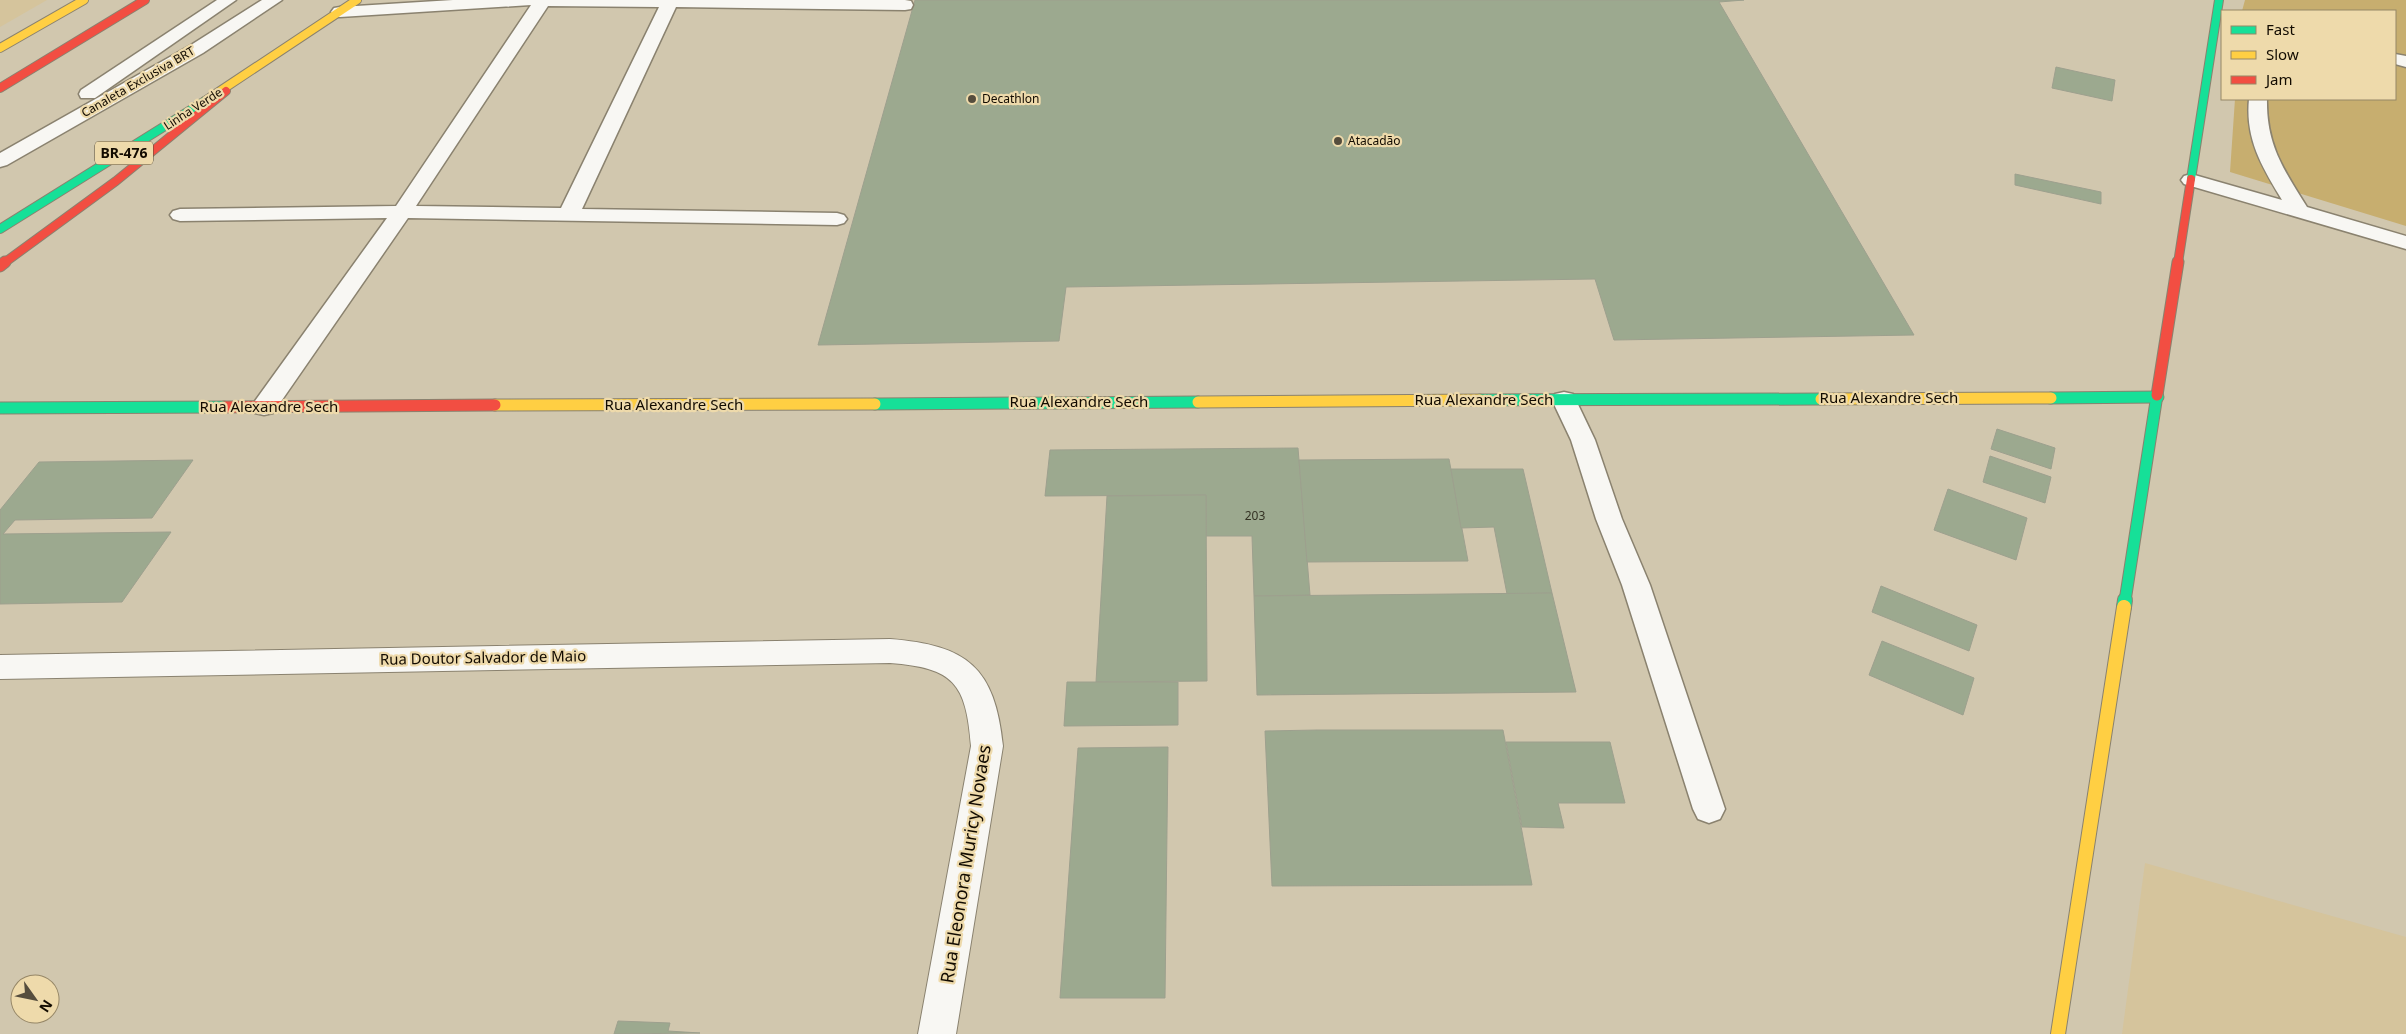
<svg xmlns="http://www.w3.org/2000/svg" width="2406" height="1034" viewBox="0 0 2406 1034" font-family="'Noto Sans',sans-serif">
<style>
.built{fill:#d5c49c}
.green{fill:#c7ae6f}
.building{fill:#9ca98f;stroke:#9da08e}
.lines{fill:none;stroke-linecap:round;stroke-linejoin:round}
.lane-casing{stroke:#8a826f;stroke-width:3}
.street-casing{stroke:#8a826f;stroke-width:2}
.fast-far2-casing{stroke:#8a826f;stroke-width:10}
.fast-far1-casing{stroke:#8a826f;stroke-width:13}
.fast-casing{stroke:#8a826f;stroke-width:16}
.slow-far2-casing{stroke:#8a826f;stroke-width:10}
.slow-far1-casing{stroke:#8a826f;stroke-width:13}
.slow-casing{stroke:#8a826f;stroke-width:16}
.jam-far1-casing{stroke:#8a826f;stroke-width:10}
.jam-casing{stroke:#8a826f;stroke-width:13}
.lane{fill:#f8f7f3;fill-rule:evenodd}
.street{fill:#f8f7f3;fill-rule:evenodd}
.fast-far2{stroke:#16e098;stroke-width:8}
.fast-far1{stroke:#16e098;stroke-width:11}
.fast{stroke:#16e098;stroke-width:14}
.slow-far2{stroke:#ffcf43;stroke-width:8}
.slow-far1{stroke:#ffcf43;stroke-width:11}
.slow{stroke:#ffcf43;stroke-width:14}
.jam-far1{stroke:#f24e42;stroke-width:8}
.jam{stroke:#f24e42;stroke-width:11}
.poi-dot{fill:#554d3d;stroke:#eedaab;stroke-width:2}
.labels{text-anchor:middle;stroke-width:4.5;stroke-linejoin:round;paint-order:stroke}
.far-street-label{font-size:12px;fill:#120b00;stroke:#eedaab}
.far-poi-label{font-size:12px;fill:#120b00;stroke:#eedaab;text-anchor:start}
.number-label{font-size:12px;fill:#343224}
.shield{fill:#eedaab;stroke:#544933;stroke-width:1}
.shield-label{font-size:14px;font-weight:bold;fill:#120b00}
.street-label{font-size:15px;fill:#120b00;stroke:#eedaab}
.near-street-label{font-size:18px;fill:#120b00;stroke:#eedaab}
</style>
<rect width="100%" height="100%" fill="#d1c7ae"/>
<g class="built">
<polygon points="0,0 47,0 0,27"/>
<polygon points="2145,863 2406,937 2406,1034 2122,1034"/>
</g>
<polygon class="green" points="2245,0 2406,0 2406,226 2230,172 2235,99 2395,99 2395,11 2242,11"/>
<g class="building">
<polygon points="915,0 1744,0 1719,2 1914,335 1614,340 1595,279 1066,287 1059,341 818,345"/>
<polygon points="2056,67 2115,80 2112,101 2052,88"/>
<polygon points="2015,174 2101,192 2101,204 2015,185"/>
<polygon points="1997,429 2055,448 2051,469 1991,449"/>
<polygon points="1298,448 1310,595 1254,596 1252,536 1206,536 1206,495 1045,496 1050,450"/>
<polygon points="1990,456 2051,477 2045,503 1983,482"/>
<polygon points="1449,459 1468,561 1307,562 1299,460"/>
<polygon points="193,460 152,518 15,520 3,534 171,532 122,602 0,604 0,510 39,462"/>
<polygon points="1451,469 1523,469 1552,593 1507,594 1494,527 1461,528"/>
<polygon points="1948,489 2027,518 2016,560 1934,530"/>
<polygon points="1206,495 1207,681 1096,682 1107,496"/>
<polygon points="1881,586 1977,625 1969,651 1872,612"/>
<polygon points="1552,593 1576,692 1257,695 1254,596"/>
<polygon points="1882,641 1974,678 1963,715 1869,675"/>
<polygon points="1067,682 1178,682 1178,725 1064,726"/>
<polygon points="1317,730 1503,730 1532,885 1272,886 1265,731"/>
<polygon points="1506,742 1610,742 1625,803 1558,803 1564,828 1522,827"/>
<polygon points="1168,747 1165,998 1060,998 1078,748"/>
<polygon points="618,1021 670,1023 668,1031 700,1033 614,1034"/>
</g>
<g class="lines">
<defs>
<g id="lane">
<polygon points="217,0 236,0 95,98 81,98 79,94 81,90"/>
<polygon points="262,0 282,0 203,53 7,165 0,167 0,153 191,45"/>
<path d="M453,0H905L911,1L913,5L911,9L905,10L676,7L582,209L837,213L844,215L847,219L844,223L837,225L408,218L273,413L264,415L255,413L252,407L255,401L387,218L180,221L173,219L170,215L173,211L180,209L396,206L531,5L340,17L334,16L331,12L334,8L340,7ZM548,6L659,7L561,208L416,206Z"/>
<polygon points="2395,54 2406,56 2406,67 2395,64"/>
<path d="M2249,99H2267C2266,145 2284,170 2307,207L2406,236V249L2184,184L2181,180L2184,176L2191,174L2282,200C2262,167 2245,139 2249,99Z"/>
<polygon points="1564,392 1573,394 1595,440 1622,519 1650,585 1725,809 1720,819 1709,823 1698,819 1693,809 1622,585 1596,519 1571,440 1552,400 1555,394"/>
</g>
<path id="street" d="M890,639C967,645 995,667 1003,746L956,1034H918L971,746C966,683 954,668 890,663L0,679V655Z"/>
<g id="fast-far2">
<polyline points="2191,179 2219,0"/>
<polyline points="0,229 205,101"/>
</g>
<g id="fast-far1">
<polyline points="2051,398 2158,397"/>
<polyline points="1480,400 1821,399"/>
<polyline points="875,404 1198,402"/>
<polyline points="0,408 224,407"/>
<polyline points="2125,601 2157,395"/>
</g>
<polyline id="fast" points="2124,607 2125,600"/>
<g id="slow-far2">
<polyline points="0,48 84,0"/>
<polyline points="205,101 357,0"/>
</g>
<g id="slow-far1">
<polyline points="1821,399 2051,398"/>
<polyline points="1198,402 1480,400"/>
<polyline points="495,405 875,404"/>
</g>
<polyline id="slow" points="2058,1034 2124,607"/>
<g id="jam-far1">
<polyline points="0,88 145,0"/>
<polyline points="4,263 116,181 226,91"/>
<polyline points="2178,263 2191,179"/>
</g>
<g id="jam">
<polyline points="0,266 5,262"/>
<polyline points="2157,395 2178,262"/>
<polyline points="224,407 495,405"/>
</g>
</defs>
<use href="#lane" class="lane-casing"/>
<use href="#street" class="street-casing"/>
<use href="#fast-far2" class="fast-far2-casing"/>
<use href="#fast-far1" class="fast-far1-casing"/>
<use href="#fast" class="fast-casing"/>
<use href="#slow-far2" class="slow-far2-casing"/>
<use href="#slow-far1" class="slow-far1-casing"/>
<use href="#slow" class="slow-casing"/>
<use href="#jam-far1" class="jam-far1-casing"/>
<use href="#jam" class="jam-casing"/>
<use href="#lane" class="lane"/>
<use href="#street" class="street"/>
<use href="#fast-far2" class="fast-far2"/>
<use href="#fast-far1" class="fast-far1"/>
<use href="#fast" class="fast"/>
<use href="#slow-far2" class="slow-far2"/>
<use href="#slow-far1" class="slow-far1"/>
<use href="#slow" class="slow"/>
<use href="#jam-far1" class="jam-far1"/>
<use href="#jam" class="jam"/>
</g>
<g class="poi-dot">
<circle cx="972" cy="99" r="5"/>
<circle cx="1338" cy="141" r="5"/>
</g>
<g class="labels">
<g class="far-street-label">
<text transform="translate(138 82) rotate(-30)" y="4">Canaleta Exclusiva BRT</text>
<text transform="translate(193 109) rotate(-33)" y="4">Linha Verde</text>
</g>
<g class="far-poi-label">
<text x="982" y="103">Decathlon</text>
<text x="1348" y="145">Atacadão</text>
</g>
<g class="number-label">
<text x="1255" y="520">203</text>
</g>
<rect class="shield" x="95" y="141.5" width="58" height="23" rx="4"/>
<g class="shield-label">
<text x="124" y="158">BR-476</text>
</g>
<g class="street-label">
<text x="1889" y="403">Rua Alexandre Sech</text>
<text x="1484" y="405">Rua Alexandre Sech</text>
<text x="1079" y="407">Rua Alexandre Sech</text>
<text x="674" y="410">Rua Alexandre Sech</text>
<text x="269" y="412">Rua Alexandre Sech</text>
<text transform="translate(483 658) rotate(-1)" y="5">Rua Doutor Salvador de Maio</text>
</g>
<g class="near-street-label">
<text transform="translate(966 864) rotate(-81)" y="6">Rua Eleonora Muricy Novaes</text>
</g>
</g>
<rect x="2221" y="10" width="175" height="90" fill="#eedaab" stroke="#968767"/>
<rect x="2231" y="26" width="25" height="8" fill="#16e098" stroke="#968767"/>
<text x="2266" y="35" font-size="15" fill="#120b00">Fast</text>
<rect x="2231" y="51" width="25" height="8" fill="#ffcf43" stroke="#968767"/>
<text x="2266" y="60" font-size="15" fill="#120b00">Slow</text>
<rect x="2231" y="76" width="25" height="8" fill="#f24e42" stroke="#968767"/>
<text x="2266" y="85" font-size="15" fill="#120b00">Jam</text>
<g transform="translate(35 999) rotate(123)"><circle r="24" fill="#eedaab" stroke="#968767"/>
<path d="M0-4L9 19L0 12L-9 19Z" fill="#554d3d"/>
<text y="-8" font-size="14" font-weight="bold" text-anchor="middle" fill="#120b00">N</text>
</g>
</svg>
